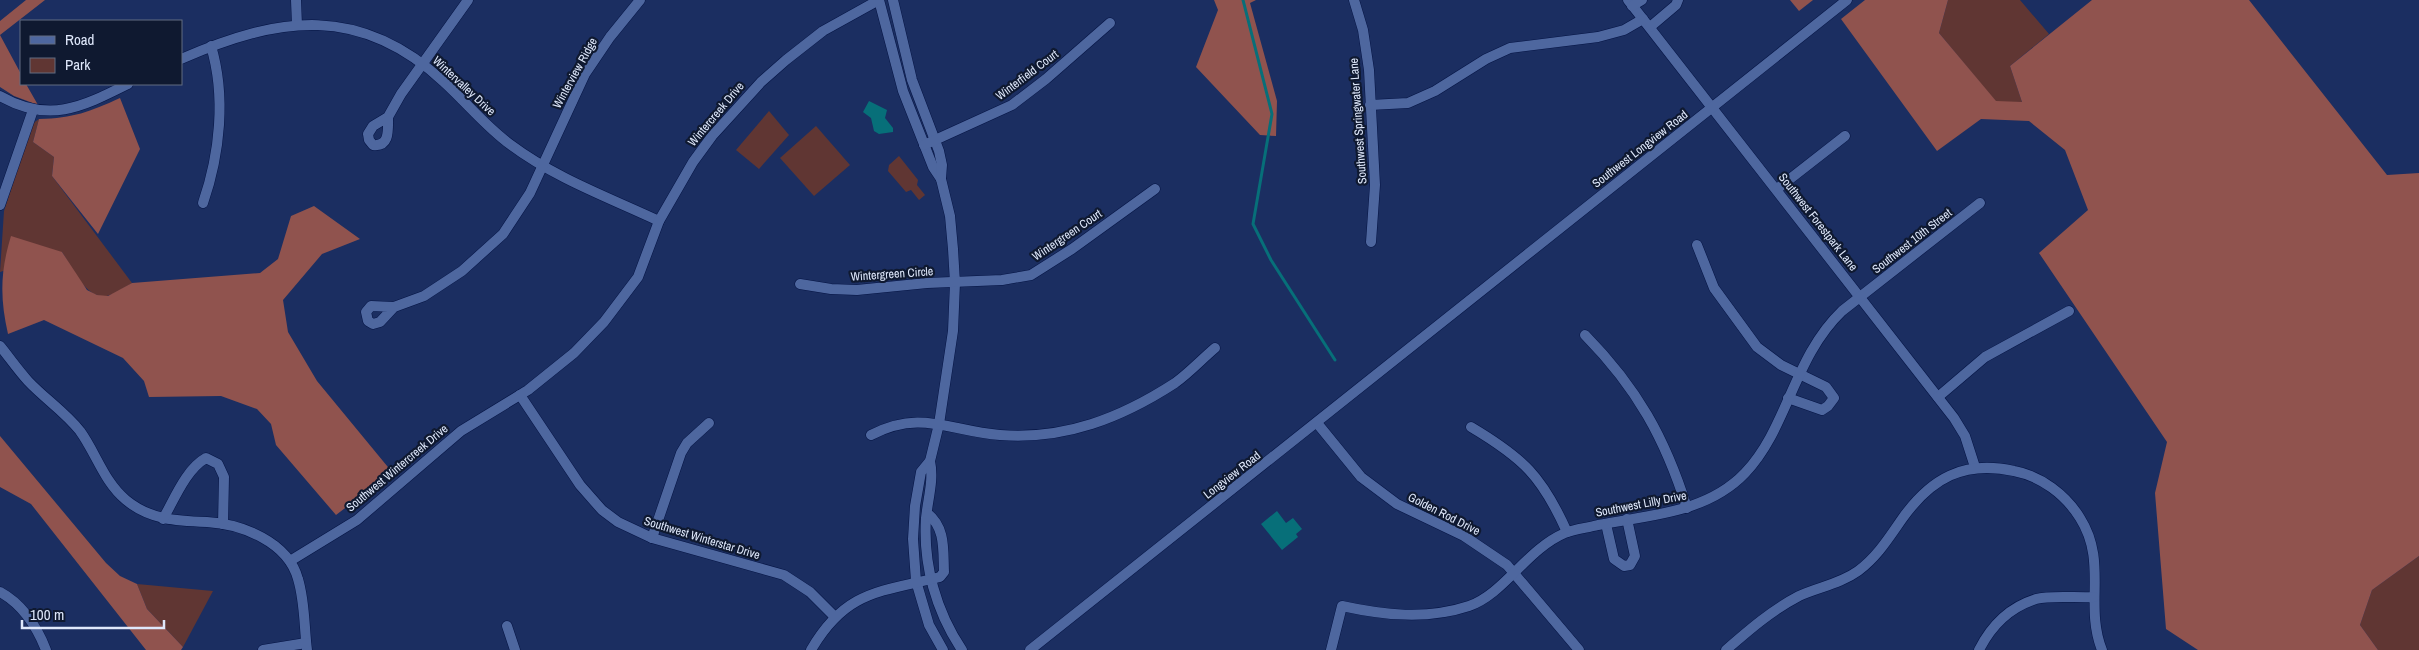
<svg xmlns="http://www.w3.org/2000/svg" width="2419" height="650" viewBox="0 0 2419 650" font-family="'Archivo Narrow',sans-serif">
<style>
.green{fill:#603633}
.forest{fill:#90534e}
.water{fill:#076f79}
.lines{fill:none;stroke-linecap:round;stroke-linejoin:round}
.stream{stroke:#076f79;stroke-width:3}
.minor-casing{stroke:#051444;stroke-width:11}
.minor{stroke:#4e679f;stroke-width:10}
.labels{text-anchor:middle;stroke-width:4.5;stroke-linejoin:round;paint-order:stroke}
.street-label{font-size:12px;fill:#dfe8fb;stroke:#0f1930}
</style>
<rect width="100%" height="100%" fill="#1b2e61"/>
<g class="green">
<polygon points="1948,0 2020,0 2049,34 2010,66 2022,102 1996,102 1939,33"/>
<polygon points="769,111 789,135 759,169 736,150"/>
<path d="M39,119L33,142L54,157L52,176L132,283C125,287 115,294 107,296C86,300 72,267 62,252L0,272L4,211L32,124Z"/>
<polygon points="816,126 850,165 814,196 780,158"/>
<polygon points="899,156 918,180 917,185 925,195 919,200 911,190 906,192 888,171 889,165"/>
<polygon points="2419,556 2419,650 2378,650 2360,625 2372,590"/>
<polygon points="137,584 213,591 183,647 147,609"/>
</g>
<g class="forest">
<polygon points="26,0 45,0 0,35 21,74 21,84 26,84 38,105 14,96 0,87 0,21"/>
<polygon points="1214,0 1256,0 1250,3 1277,101 1276,136 1260,135 1196,67 1218,10"/>
<polygon points="1790,0 1813,0 1799,11"/>
<polygon points="1865,0 1948,0 1939,33 1996,101 2022,102 2010,66 2092,0 2249,0 2387,175 2419,173 2419,556 2372,590 2360,625 2378,650 2198,650 2166,629 2155,493 2167,442 2039,253 2088,210 2065,150 2029,121 1981,119 1937,151 1841,19"/>
<path d="M120,98L140,149L98,234L52,176L54,157L33,142L39,119C74,118 89,112 120,98Z"/>
<path d="M314,206L360,239L322,254L283,300L288,332L317,381L392,472L336,515L276,445L271,424L257,409L221,396L149,397L144,381L123,358L44,320L8,334C0,299 0,272 11,236L62,252L87,290L97,295L108,296L132,283L260,273L278,259L291,216Z"/>
<polygon points="0,436 106,563 120,576 137,584 147,609 183,647 181,650 146,650 31,504 0,487"/>
</g>
<g class="water">
<polygon points="869,101 887,110 885,118 893,128 893,132 879,134 874,131 871,118 863,112"/>
<polygon points="1277,511 1286,523 1293,518 1302,529 1296,534 1298,537 1282,550 1261,524"/>
</g>
<g class="lines">
<polyline class="stream" points="1243,0 1272,114 1253,224 1271,260 1335,360"/>
<defs>
<g id="minor">
<polyline points="296,0 297,25"/>
<polyline points="879,0 903,91 933,167 941,179"/>
<polyline points="893,0 912,80 939,151 942,165 941,179 950,216 953,249 955,283 953,331 939,424 930,461 921,472 915,506 913,539 916,581 929,625 943,650"/>
<polyline points="1354,0 1363,30 1369,70 1375,185 1371,242"/>
<polyline points="1628,0 1954,418 1965,436 1975,467"/>
<polyline points="1632,6 1642,0"/>
<polyline points="1650,27 1676,5 1678,0"/>
<path d="M181,59C279,16 360,4 444,82C467,103 486,127 511,145C555,178 610,198 659,221"/>
<path d="M0,96C49,124 82,107 128,84"/>
<polyline points="1370,105 1408,103 1435,91 1486,59 1510,48 1598,37 1624,30 1643,19"/>
<path d="M388,117C388,130 390,147 373,145L369,140L368,134L373,126L388,117L401,94L468,0"/>
<polyline points="924,145 1012,105 1046,79 1110,23"/>
<polyline points="1777,189 1845,136"/>
<path d="M203,203C220,154 226,96 211,46"/>
<polyline points="0,205 33,110"/>
<polyline points="1697,245 1714,288 1757,347 1781,365 1826,387 1834,398 1828,406 1822,410 1788,398"/>
<polyline points="800,284 831,289 857,290 927,283 1002,280 1031,275 1072,249 1155,189"/>
<polyline points="394,307 380,322 373,324 368,321 366,312 371,306 394,307 424,296 462,271 503,234 530,193 585,74 610,37 640,0"/>
<path d="M1585,335C1637,388 1665,438 1687,508"/>
<path d="M0,346C9,357 18,370 28,381C45,399 65,412 80,431C96,453 104,482 126,500C150,520 177,521 207,522C242,524 288,542 298,579C305,602 304,626 307,650"/>
<polyline points="520,395 580,485 602,510 618,522 652,538 784,575 810,592 835,617"/>
<polyline points="1938,397 1985,357 2069,311"/>
<polyline points="1317,423 1361,477 1397,504 1464,536 1507,565 1579,650"/>
<path d="M1471,427C1523,458 1542,476 1567,532"/>
<path d="M871,435C921,409 949,431 1000,435C1065,440 1121,418 1175,383C1189,373 1202,359 1215,348"/>
<path d="M930,461C934,480 928,498 926,518C923,565 936,611 962,650"/>
<path d="M163,519C174,500 186,469 206,458L218,464L224,477L223,524"/>
<polyline points="1606,524 1614,559 1624,566 1630,565 1635,556 1627,519"/>
<polyline points="652,538 681,453 687,443 709,423"/>
<polyline points="290,561 357,520 461,431 528,390 574,353 604,322 638,277 659,221 693,162 712,136 761,82 786,60 823,31 879,0"/>
<path d="M0,592C22,604 37,627 46,650"/>
<polyline points="507,626 515,650"/>
<polyline points="263,650 306,643"/>
<path d="M811,650C846,590 880,592 940,577L944,572C943,550 946,528 927,513"/>
<polyline points="1030,650 1847,0"/>
<path d="M1331,650L1342,606C1383,615 1427,620 1469,606C1504,594 1527,549 1565,533C1575,529 1587,528 1598,525C1649,515 1707,513 1745,473C1788,428 1793,358 1842,311L1980,203"/>
<path d="M1726,650C1749,630 1772,610 1799,596C1818,587 1840,584 1858,571C1877,557 1888,539 1902,519C1931,478 1964,460 2014,471C2041,476 2066,495 2080,518C2108,562 2084,605 2102,650"/>
<path d="M1979,650C1991,626 2010,607 2036,599C2050,595 2078,598 2094,597"/>
</g>
</defs>
<use href="#minor" class="minor-casing"/>
<use href="#minor" class="minor"/>
</g>
<g class="labels">
<g class="street-label">
<text transform="translate(575 73) rotate(-61)" y="4">Winterview Ridge</text>
<text transform="translate(1027 75) rotate(-37)" y="4">Winterfield Court</text>
<text transform="translate(464 86) rotate(43)" y="4">Wintervalley Drive</text>
<text transform="translate(716 114) rotate(-50)" y="4">Wintercreek Drive</text>
<text transform="translate(1358 121) rotate(-94)" y="4">Southwest Springwater Lane</text>
<text transform="translate(1640 149) rotate(-38)" y="4">Southwest Longview Road</text>
<text transform="translate(1818 222) rotate(52)" y="4">Southwest Forestpark Lane</text>
<text transform="translate(1067 235) rotate(-34)" y="4">Wintergreen Court</text>
<text transform="translate(1912 241) rotate(-38)" y="4">Southwest 10th Street</text>
<text transform="translate(892 274) rotate(-4)" y="4">Wintergreen Circle</text>
<text transform="translate(397 468) rotate(-40)" y="4">Southwest Wintercreek Drive</text>
<text transform="translate(1232 475) rotate(-38)" y="4">Longview Road</text>
<text transform="translate(1641 504) rotate(-11)" y="4">Southwest Lilly Drive</text>
<text transform="translate(1444 514) rotate(27)" y="4">Golden Rod Drive</text>
<text transform="translate(702 538) rotate(17)" y="4">Southwest Winterstar Drive</text>
</g>
</g>
<rect x="20" y="20" width="162" height="65" fill="#0f1930" stroke="#626c81"/>
<rect x="30" y="36" width="25" height="8" fill="#4e679f" stroke="#626c81"/>
<text x="65" y="45" font-size="15" fill="#dfe8fb">Road</text>
<rect x="30" y="58" width="25" height="15" fill="#603633" stroke="#626c81"/>
<text x="65" y="70" font-size="15" fill="#dfe8fb">Park</text>
<path d="M22 620v8h142v-8" fill="none" stroke="#dfe8fb" stroke-width="2.5"/>
<text x="30" y="620" font-size="15" fill="#dfe8fb" stroke="#0f1930" stroke-width="4" paint-order="stroke">100 m</text>
</svg>
